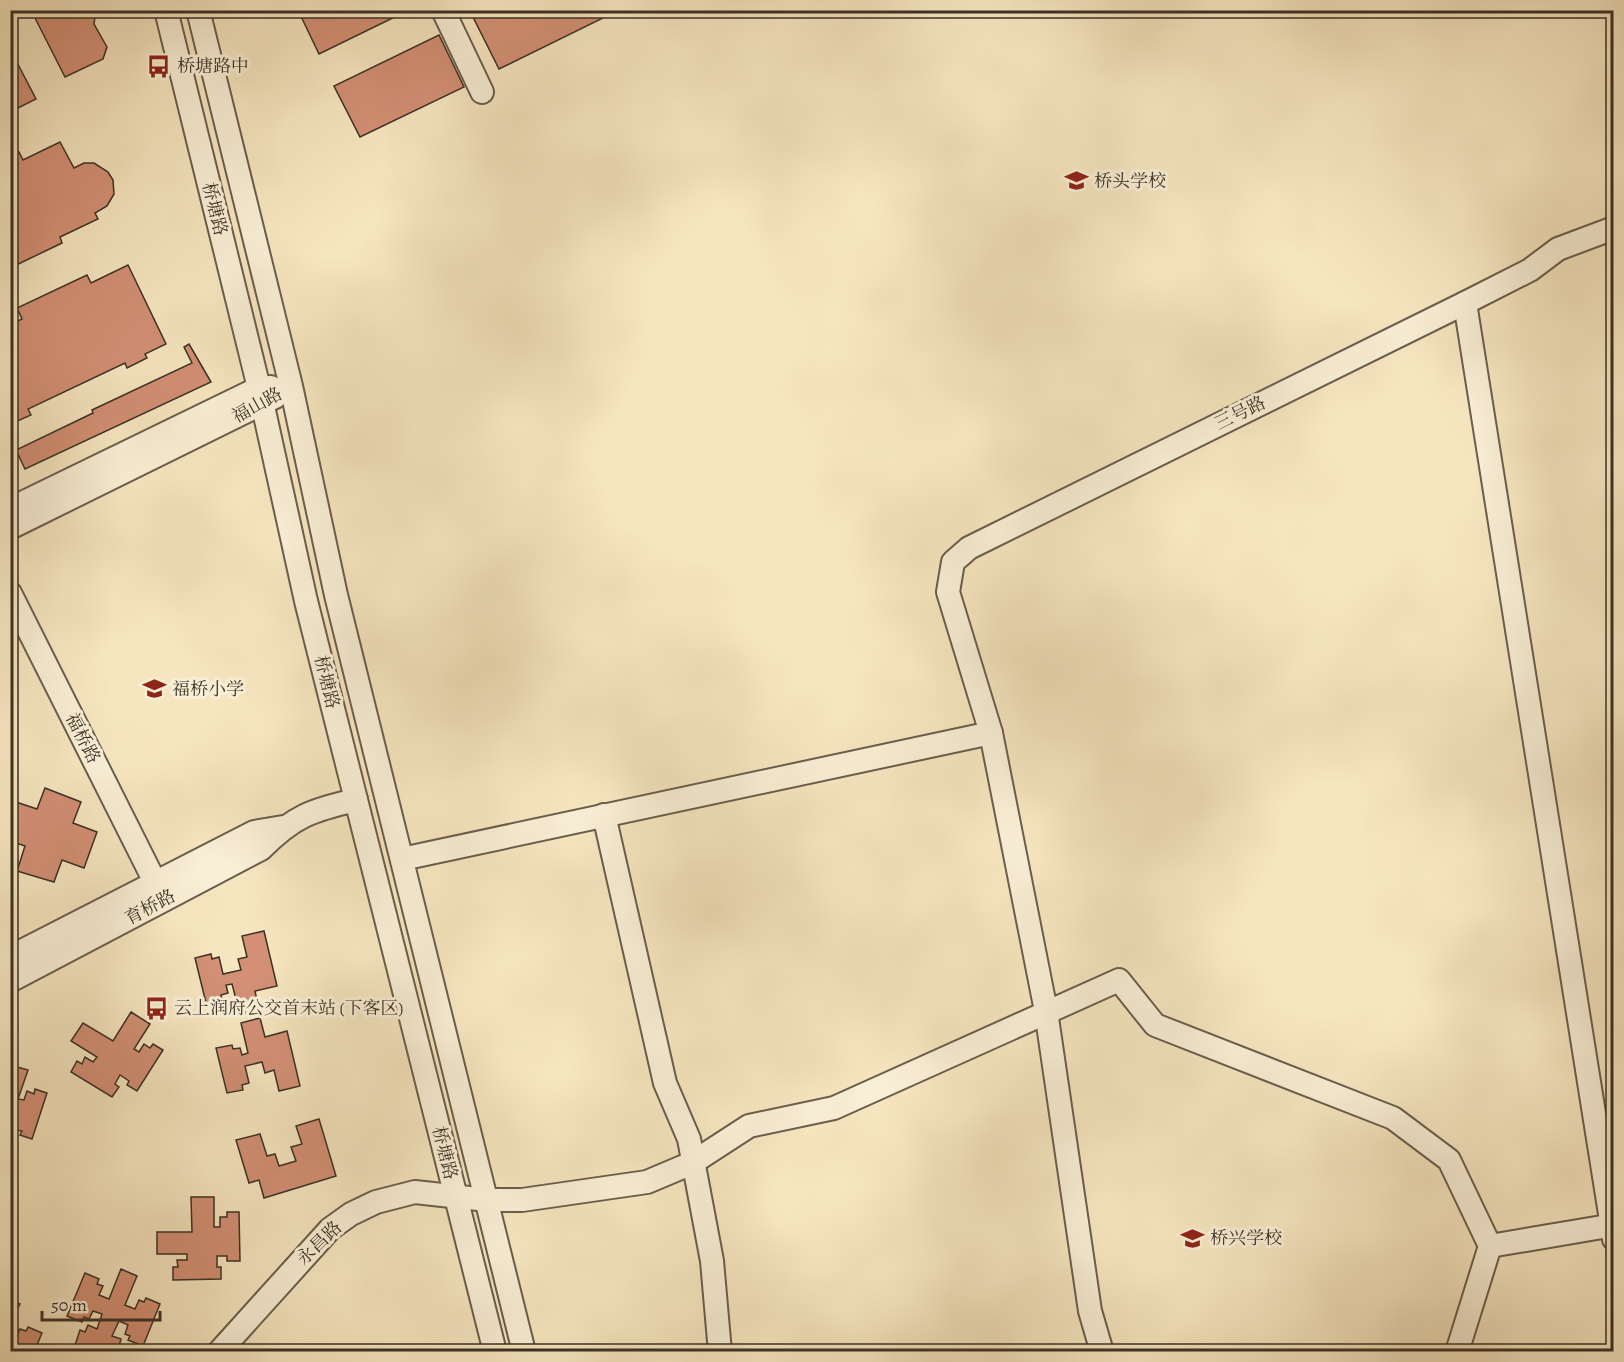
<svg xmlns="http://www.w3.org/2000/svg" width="1624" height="1362" viewBox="0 0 1624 1362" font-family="Alegreya,'Noto Serif SC',serif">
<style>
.building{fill:#d39075;stroke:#3b3126;stroke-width:1.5}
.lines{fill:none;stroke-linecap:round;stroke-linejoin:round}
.minor-casing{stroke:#6a5e4c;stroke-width:26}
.minor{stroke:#f9efd6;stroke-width:22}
.labels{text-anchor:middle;stroke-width:6;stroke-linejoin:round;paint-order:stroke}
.poi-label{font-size:18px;fill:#3b3126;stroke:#f9efd6;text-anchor:start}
.street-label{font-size:18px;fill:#3b3126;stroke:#f9efd6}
</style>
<rect width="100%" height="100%" fill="#f6e6c0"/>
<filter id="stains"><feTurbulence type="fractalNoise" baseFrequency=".00333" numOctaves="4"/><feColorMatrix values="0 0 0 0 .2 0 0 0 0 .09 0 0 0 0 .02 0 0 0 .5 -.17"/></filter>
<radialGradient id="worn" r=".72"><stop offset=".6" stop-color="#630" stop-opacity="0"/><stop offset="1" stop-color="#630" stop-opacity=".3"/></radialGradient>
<g class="building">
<polygon points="31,10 96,10 94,24 107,47 103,59 65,77"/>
<polygon points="298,10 409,10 319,54"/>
<polygon points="488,10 599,10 603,18 499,69 473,17"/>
<polygon points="439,35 464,87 360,137 334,86"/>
<polygon points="10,49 36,99 10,112"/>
<polygon points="60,142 74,168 84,163 94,163 108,172 113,180 114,194 107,206 95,213 98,219 60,237 62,243 10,268 10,156 19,152 23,160"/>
<polygon points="128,265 166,344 145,354 147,358 127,368 125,363 28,409 31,415 13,423 10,417 10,325 22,319 17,308 87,275 91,283"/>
<polygon points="189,344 211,382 25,469 16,450 93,413 92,410 192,363 184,347"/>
<polygon points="45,788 81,802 73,823 97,832 84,868 62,860 54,882 17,871 25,846 10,841 10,819 16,802 37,809"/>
<polygon points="264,931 277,986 255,991 259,1010 240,1014 232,984 226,985 228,993 221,995 222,999 206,1003 195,958 211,954 212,959 219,957 223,974 241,970 238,959 247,957 242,936"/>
<polygon points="131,1012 150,1024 134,1049 139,1052 144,1044 150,1048 153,1044 163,1050 137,1091 127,1085 129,1081 120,1075 115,1084 119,1087 112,1097 71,1072 77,1061 82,1064 85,1057 93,1062 97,1057 71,1041 83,1023 113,1041"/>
<polygon points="260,1018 265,1037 287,1031 300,1086 279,1091 274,1070 265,1073 262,1062 245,1066 249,1083 242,1085 243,1090 227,1093 216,1048 232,1045 233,1049 240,1048 242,1055 248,1053 241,1023"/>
<polygon points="10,1065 28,1070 18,1099 24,1100 27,1091 34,1094 35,1089 47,1093 32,1139 20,1135 22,1131 10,1129"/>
<polygon points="319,1119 336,1176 264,1198 259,1180 249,1183 236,1140 260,1134 267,1156 275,1154 279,1166 296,1161 291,1147 302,1144 296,1126"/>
<polygon points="191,1197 214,1197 214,1227 220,1227 220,1217 227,1217 227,1212 239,1212 240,1261 227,1261 227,1256 217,1256 217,1267 221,1267 221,1279 173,1280 173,1267 178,1267 177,1260 187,1260 187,1254 157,1254 157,1232 192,1232"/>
<polygon points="121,1269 137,1276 125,1305 135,1309 139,1300 144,1302 146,1298 160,1304 143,1346 128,1340 130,1336 125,1334 128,1325 119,1321 112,1336 121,1339 119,1346 123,1348 121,1352 91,1352 75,1345 80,1330 85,1332 88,1325 97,1329 102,1314 93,1311 89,1319 84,1317 82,1322 67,1316 85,1273 99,1279 97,1284 103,1286 99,1295 109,1299"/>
<polygon points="10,1300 20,1304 10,1325"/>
<polygon points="28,1327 42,1333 34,1352 10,1352 10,1335 16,1338 20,1329 26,1331"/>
</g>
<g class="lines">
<defs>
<g id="minor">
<polyline points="166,10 259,388 306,601 495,1352"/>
<polyline points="198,10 291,386 336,595 524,1352"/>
<polyline points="443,10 482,92"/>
<polyline points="1465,303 1614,1239"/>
<polyline points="10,509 259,388 271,387"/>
<polyline points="10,528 275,397"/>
<polyline points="10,593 155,882"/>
<polyline points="604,815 665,1083 689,1139 712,1261 720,1352"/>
<polyline points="402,859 991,733"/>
<polyline points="10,957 254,832 283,827"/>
<path d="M10,981L261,849C294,816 312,810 356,800"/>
<polyline points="219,1352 330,1229 351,1214 376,1202 415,1192 487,1200 522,1200 647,1182 692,1163 749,1126 834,1108 1119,980 1155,1025 1393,1118 1449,1160 1490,1246 1614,1225"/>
<polyline points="1102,1352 1090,1311 1046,1011 991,733 948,592 953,562 969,548 1465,303 1530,270 1558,249 1614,228"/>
<polyline points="1457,1352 1490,1246"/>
</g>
</defs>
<use href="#minor" class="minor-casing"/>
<use href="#minor" class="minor"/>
</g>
<defs>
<symbol id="bus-bare" viewBox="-9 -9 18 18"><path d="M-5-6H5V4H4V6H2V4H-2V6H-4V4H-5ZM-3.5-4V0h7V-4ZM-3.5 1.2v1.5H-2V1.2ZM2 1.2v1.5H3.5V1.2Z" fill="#8f2418" stroke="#f9efd6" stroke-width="2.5" paint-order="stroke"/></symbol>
<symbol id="school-bare" viewBox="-9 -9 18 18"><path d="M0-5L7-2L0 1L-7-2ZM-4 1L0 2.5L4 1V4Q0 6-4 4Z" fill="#8f2418" stroke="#f9efd6" stroke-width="2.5" paint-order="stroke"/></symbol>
</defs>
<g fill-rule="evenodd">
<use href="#bus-bare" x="142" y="50" width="33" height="33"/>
<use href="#school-bare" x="1060" y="164" width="33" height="33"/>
<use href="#school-bare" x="138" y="672" width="33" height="33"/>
<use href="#bus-bare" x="140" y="992" width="33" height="33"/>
<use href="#school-bare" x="1176" y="1222" width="33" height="33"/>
</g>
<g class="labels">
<g class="poi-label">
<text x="177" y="72">桥塘路中</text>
<text x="1094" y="187">桥头学校</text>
<text x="172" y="695">福桥小学</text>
<text x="174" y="1014">云上润府公交首末站 (下客区)</text>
<text x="1210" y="1244">桥兴学校</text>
</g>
<g class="street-label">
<text transform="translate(215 209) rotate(76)" y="6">桥塘路</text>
<text transform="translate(257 405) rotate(-29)" y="6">福山路</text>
<text transform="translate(1240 413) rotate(-26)" y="6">三号路</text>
<text transform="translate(327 682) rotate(76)" y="6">桥塘路</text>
<text transform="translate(83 738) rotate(63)" y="6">福桥路</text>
<text transform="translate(150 907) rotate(-28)" y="6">育桥路</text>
<text transform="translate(445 1153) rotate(76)" y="6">桥塘路</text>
<text transform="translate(319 1243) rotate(-44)" y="6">永昌路</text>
</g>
</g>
<rect width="1624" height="1362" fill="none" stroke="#f6e6c0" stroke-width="36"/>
<rect x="12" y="12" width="1600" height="1338" fill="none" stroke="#3b3126" stroke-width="3"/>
<rect x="18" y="18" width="1588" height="1326" fill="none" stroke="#3b3126" stroke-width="1.5"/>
<path d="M42 1311v9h118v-9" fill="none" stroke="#3b3126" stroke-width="3"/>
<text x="51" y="1311" font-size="18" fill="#3b3126" stroke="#f9efd6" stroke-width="4.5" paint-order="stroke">50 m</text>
<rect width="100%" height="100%" filter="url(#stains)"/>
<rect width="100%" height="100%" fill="url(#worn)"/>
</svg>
